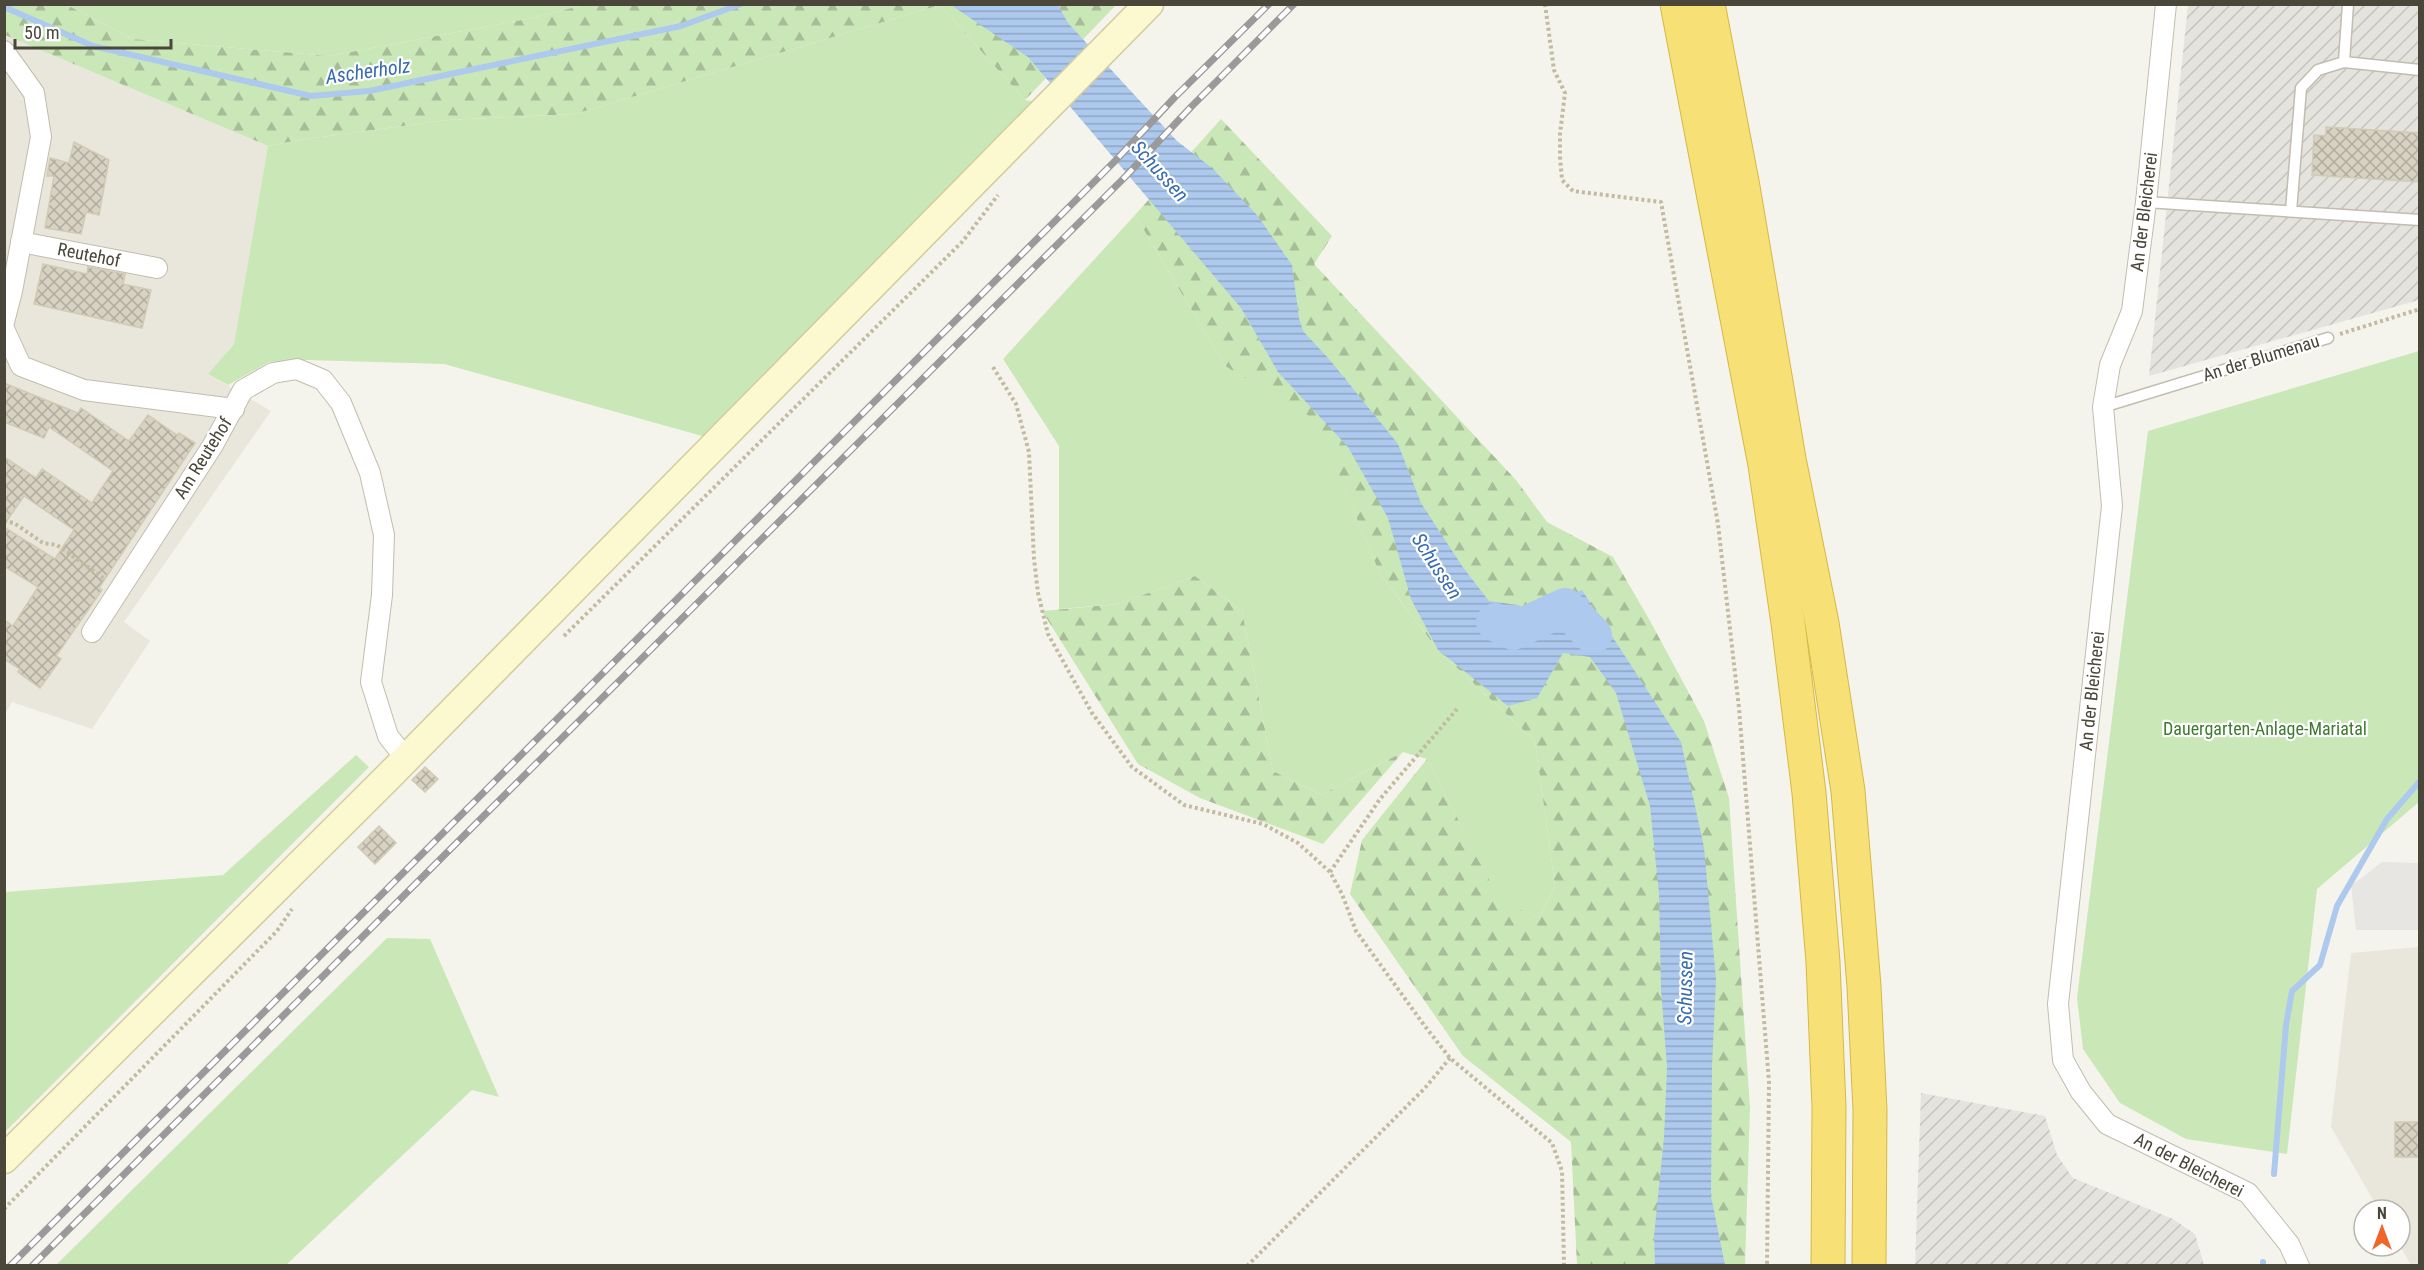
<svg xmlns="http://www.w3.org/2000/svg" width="2424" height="1270" viewBox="0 0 2424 1270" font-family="'Roboto Condensed',sans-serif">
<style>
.residential{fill:#e9e7db}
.industrial{fill:url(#industrial-furrows)}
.green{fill:#cae7b8}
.forest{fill:url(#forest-firs)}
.parking{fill:#e7e6e3}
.water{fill:url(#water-rules)}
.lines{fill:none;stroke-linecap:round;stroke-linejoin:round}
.stream{stroke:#adc9ee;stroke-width:6}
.river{stroke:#adc9ee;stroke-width:38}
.building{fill:url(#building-cross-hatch);stroke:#d1cbb5;stroke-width:1.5}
.lane-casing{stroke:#c1bdaf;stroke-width:13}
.street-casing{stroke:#c1bdaf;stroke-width:22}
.secondary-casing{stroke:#d2cd9e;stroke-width:31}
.highway-casing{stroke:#d7b845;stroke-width:35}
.path{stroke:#c2bba1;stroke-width:4;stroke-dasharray:3 3;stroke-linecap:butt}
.lane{stroke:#fff;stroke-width:10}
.street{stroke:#fff;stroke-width:20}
.secondary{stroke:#fcf8cf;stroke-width:28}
.highway{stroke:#f7e076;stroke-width:33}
.rail-casing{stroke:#9a9a9a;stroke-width:7}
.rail{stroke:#fff;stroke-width:4.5;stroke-dasharray:14;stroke-linecap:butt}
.labels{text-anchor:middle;stroke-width:4.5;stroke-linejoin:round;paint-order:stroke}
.street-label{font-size:18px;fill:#4a463a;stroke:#fff}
.park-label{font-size:18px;fill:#3f7a2f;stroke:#fff}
.water-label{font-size:20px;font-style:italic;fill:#376bb2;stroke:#fff}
</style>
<defs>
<pattern id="industrial-furrows" width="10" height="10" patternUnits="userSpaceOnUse" patternTransform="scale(1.5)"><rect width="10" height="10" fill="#e5e3dd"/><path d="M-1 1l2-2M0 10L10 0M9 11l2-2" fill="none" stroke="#c6c4be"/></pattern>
<pattern id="forest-firs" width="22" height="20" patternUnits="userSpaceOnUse" patternTransform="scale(1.5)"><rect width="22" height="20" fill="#cae7b8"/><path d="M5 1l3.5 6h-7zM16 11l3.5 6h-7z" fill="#a6bd97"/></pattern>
<pattern id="water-rules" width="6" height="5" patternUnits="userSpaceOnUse" patternTransform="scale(1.5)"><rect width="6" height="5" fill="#adc9ee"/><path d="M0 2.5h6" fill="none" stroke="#8fa5c2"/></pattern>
<pattern id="building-cross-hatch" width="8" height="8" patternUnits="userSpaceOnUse" patternTransform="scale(1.5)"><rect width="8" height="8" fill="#d7d2c2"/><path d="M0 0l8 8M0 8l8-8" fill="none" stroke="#b0ac9f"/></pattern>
</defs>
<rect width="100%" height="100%" fill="#f5f4ec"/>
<g class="residential">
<polygon points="5,35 268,146 234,344 208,374 271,411 124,622 150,641 92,729 12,702 5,714"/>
<polygon points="2419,947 2419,1265 2411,1265 2400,1246 2400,1210 2379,1210 2331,1127 2351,953"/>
</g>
<g class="industrial">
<polygon points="2188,5 2419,5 2419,300 2149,376"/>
<polygon points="1921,1093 2045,1116 2057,1155 2073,1178 2173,1219 2195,1234 2204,1265 1915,1265"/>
</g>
<g class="green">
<polygon points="67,5 584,5 527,19 329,56 133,39"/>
<polygon points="940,5 1025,100 1051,104 720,441 444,364 307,360 269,362 228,385 208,374 234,344 268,146 299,140 447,120 575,114"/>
<polygon points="1135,215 1225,366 1316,419 1380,574 1438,650 1535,741 1555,886 1539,918 1500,902 1427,759 1403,752 1321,795 1273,771 1242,611 1195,576 1118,604 1059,609 1059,446 1003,359"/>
<polygon points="2419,351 2419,802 2317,889 2287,1154 2186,1139 2120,1103 2083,1049 2077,998 2148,431"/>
<polygon points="356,755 369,767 5,1132 5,892 223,875"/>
<polygon points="387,938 430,939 499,1097 472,1090 286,1265 56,1265"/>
</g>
<g class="forest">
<polygon points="4,5 67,5 133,39 329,56 527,19 584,5 1116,5 1025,100 940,5 575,114 447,120 299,140 268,146 5,35"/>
<polygon points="1221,119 1332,236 1314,264 1516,480 1547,522 1613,557 1649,619 1704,721 1729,798 1750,1108 1745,1265 1577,1265 1571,1142 1463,1056 1350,894 1362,840 1427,759 1500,901 1539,918 1555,886 1535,741 1438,650 1380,574 1316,420 1225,366 1135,215"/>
<polygon points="1195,576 1242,611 1273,771 1321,795 1403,752 1323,844 1200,798 1138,764 1042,611 1118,604"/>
</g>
<polygon class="parking" points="2382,862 2419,863 2419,930 2356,930 2351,886"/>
<polygon class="water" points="951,5 1058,5 1068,23 1177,141 1212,168 1257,215 1292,265 1299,318 1303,331 1329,359 1398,444 1421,503 1462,566 1489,601 1518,605 1549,624 1558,599 1582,590 1681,742 1704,847 1716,980 1712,1067 1711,1196 1725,1265 1655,1265 1654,1236 1664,1137 1667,1067 1661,989 1659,894 1650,806 1616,693 1590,657 1563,653 1537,698 1508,706 1438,650 1411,599 1388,518 1348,447 1278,372 1241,308 1028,57"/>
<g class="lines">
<g class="stream">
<polyline points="4,7 93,46 311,96 369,91 681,26 741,4"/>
<polyline points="2274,1174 2286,1025 2292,991 2320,965 2337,906 2387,819 2420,781"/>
<polyline points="2263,1266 2263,1262"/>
</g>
<polyline class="river" points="1495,622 1513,631 1565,607 1593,635"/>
</g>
<g class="building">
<polygon points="2326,127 2420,133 2420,182 2312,175 2314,135 2326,136"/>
<polygon points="74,142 109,160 99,215 86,212 81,234 45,228 54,176 47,176 50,158 69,163"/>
<polygon points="43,264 87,274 88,267 125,274 123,284 151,290 142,328 34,304"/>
<polygon points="4,383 78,413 81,408 129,441 148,415 177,435 179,433 195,443 99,588 102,590 56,656 61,659 40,688 18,672 20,669 4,659 4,620 13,626 38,587 4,566 4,527 55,559 74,530 24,496 4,525 4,457 36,478 42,469 92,503 113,471 49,427 44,438 4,422"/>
<polygon points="425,767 438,779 425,792 412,780"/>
<polygon points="379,826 396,843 375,864 358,847"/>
<rect x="2395" y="1122" width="25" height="35"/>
</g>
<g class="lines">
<defs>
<g id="lane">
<polyline points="2344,62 2348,4"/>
<polyline points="2146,202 2420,220"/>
<polyline points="2291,211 2301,88 2318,70 2344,62 2420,70"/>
<polyline points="2103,407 2328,338"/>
</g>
<g id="street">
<polyline points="2166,4 2146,202 2132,311 2110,365 2103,407 2112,506 2058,1004 2063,1060 2081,1092 2107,1124 2248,1193 2289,1244 2299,1266"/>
<polyline points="4,51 34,93 41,137 12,291 4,322"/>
<polyline points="21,242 157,268"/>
<polyline points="4,329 21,366 84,390 234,409"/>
<polyline points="92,632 213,445 243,390 273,373 297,369 323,380 341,403 370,473 384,535 382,595 371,682 388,736 406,759"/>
</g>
<polyline id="secondary" points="4,1159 389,776 1149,4"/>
<g id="highway">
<polyline points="1677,4 1765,465 1788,623 1809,793 1823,962 1829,1107 1828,1266"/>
<polyline points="1708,4 1743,187 1789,459 1822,623 1848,791 1864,986 1870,1110 1869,1266"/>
</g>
</defs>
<use href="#lane" class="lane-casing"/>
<use href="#street" class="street-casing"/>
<use href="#secondary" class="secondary-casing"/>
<use href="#highway" class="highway-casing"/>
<g class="path">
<polyline points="1545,4 1554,70 1565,93 1560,134 1560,157 1562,180 1573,191 1661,202 1718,524 1739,708 1769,1082 1767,1266"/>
<polyline points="2340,334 2420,309"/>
<polyline points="993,367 1016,404 1029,452 1034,559 1038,593 1048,634 1092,713 1132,767 1184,805 1263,824 1298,843 1330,872 1342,894 1356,931 1424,1025 1450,1058 1552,1143 1562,1171 1564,1266"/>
<polyline points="4,521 14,523 43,543 57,545 103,578"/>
<polyline points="564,636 963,241 998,195"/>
<polyline points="1330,872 1380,799 1457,709"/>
<polyline points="4,1209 277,931 292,909"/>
<polyline points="1247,1266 1425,1088 1450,1058"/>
</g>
<use href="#lane" class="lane"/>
<use href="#street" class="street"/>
<use href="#secondary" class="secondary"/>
<use href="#highway" class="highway"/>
<defs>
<g id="rail">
<polyline points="10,1266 1116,160 1175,97 1269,4"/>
<polyline points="32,1266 1126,176 1191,107 1294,4"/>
</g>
</defs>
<use href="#rail" class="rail-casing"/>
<use href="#rail" class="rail"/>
</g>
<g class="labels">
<g class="street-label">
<text transform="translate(2144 212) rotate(-83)" y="6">An der Bleicherei</text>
<text transform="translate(89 255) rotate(11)" y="6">Reutehof</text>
<text transform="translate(2261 358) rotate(-17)" y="6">An der Blumenau</text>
<text transform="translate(203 458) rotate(-58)" y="6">Am Reutehof</text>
<text transform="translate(2092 691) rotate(-84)" y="6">An der Bleicherei</text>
<text transform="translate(2189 1165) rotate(27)" y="6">An der Bleicherei</text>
</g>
<g class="park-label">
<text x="2265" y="735">Dauergarten-Anlage-Mariatal</text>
</g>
<g class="water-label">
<text transform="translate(368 71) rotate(-8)" y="7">Ascherholz</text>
<text transform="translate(1160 171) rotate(48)" y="7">Schussen</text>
<text transform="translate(1437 566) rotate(57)" y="7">Schussen</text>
<text transform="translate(1685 988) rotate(-89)" y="7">Schussen</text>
</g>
</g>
<rect width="2424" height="1270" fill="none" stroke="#4a463a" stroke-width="12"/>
<g transform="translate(2382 1228)"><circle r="28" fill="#ffffff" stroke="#b7b5b0" stroke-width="1.5"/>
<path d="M0-4.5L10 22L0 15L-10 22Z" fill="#f06529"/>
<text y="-9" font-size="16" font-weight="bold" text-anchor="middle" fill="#4a463a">N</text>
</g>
<path d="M15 39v9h156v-9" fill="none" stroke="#4a463a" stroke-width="3"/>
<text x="24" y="39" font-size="18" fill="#4a463a" stroke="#ffffff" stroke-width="4.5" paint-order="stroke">50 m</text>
</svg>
